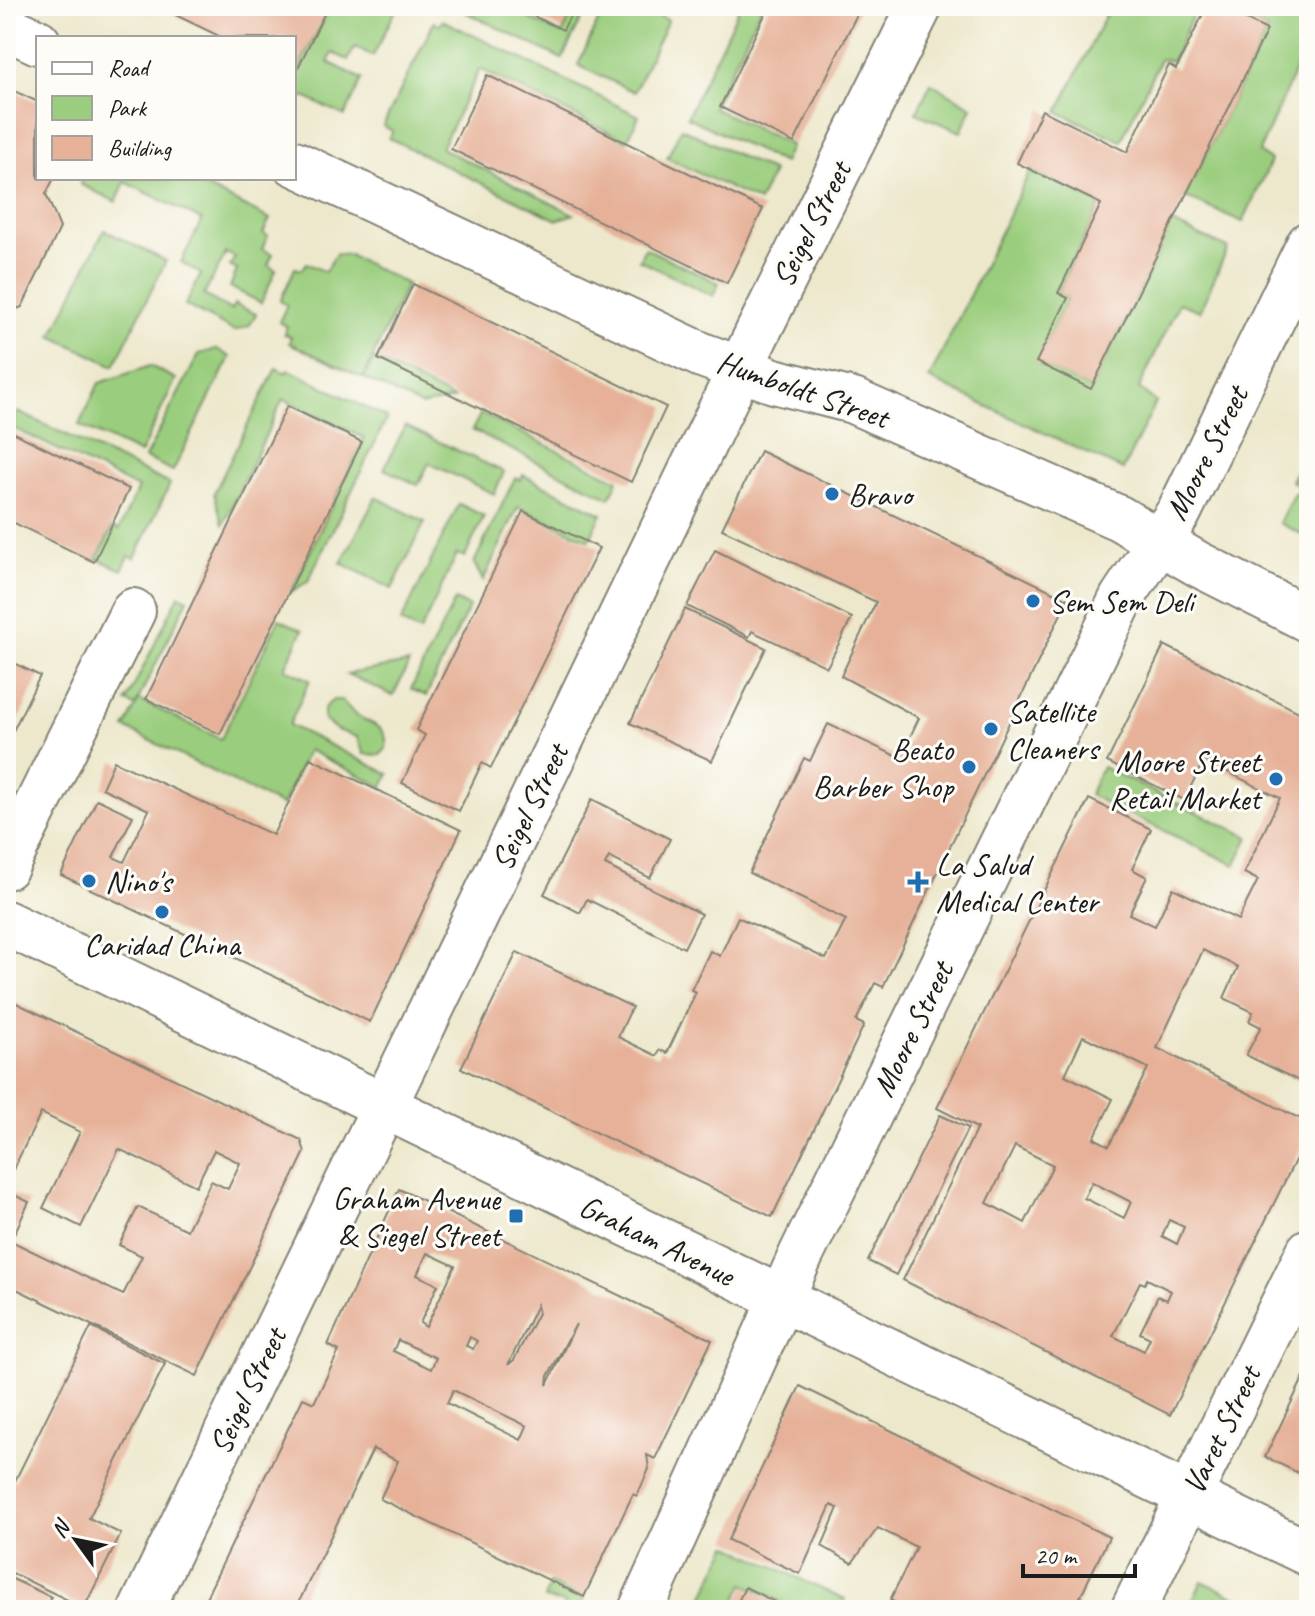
<svg xmlns="http://www.w3.org/2000/svg" width="1315" height="1616" viewBox="0 0 1315 1616" font-family="Caveat,sans-serif">
<style>
.green{fill:#9acd7d;stroke:#5b744c;stroke-width:2}
.building{fill:#e6b198;fill-rule:evenodd}
.lines{fill:none;stroke-linecap:round;stroke-linejoin:round}
.street-casing{stroke:#848274;stroke-width:48}
.street{stroke:#fff;stroke-width:44}
.poi-dot{fill:#1f6fb2;stroke:#fdfcf7;stroke-width:3}
.labels{text-anchor:middle;stroke-width:6;stroke-linejoin:round;paint-order:stroke}
.street-label{font-size:32px;fill:#1c1c1c;stroke:#fdfcf7}
.poi-label{font-size:32px;fill:#1c1c1c;stroke:#fdfcf7;text-anchor:start}
</style>
<rect width="100%" height="100%" fill="#fdfcf7"/>
<filter id="ink" filterUnits="userSpaceOnUse"><feTurbulence type="fractalNoise" baseFrequency=".0125" numOctaves="2"/><feDisplacementMap in="SourceGraphic" scale="16" xChannelSelector="R" yChannelSelector="G"/><feConvolveMatrix kernelMatrix="1 2 1 2 8 2 1 2 1" color-interpolation-filters="sRGB"/></filter>
<filter id="wash" filterUnits="userSpaceOnUse"><feTurbulence type="fractalNoise" baseFrequency=".006" numOctaves="4" result="noise"/><feDisplacementMap in="SourceGraphic" scale="32" xChannelSelector="R" yChannelSelector="G"/><feGaussianBlur stdDeviation="1.8" result="paint"/><feColorMatrix in="noise" values="0 0 0 0 0 0 0 0 0 0 0 0 0 0 0 0 0 1.4 0 .05"/><feComposite in="paint" operator="in"/></filter>
<g filter="url(#wash)">
<rect width="100%" height="100%" fill="#ede8cc"/>
<g class="green">
<polygon points="331,6 398,6 373,56 355,47 348,60 333,53 328,62 362,79 345,116 294,92 294,76"/>
<polygon points="461,6 503,6 562,34 576,6 588,6 562,59 459,9"/>
<polygon points="605,6 638,6 668,20 634,92 578,65"/>
<polygon points="740,6 762,6 713,108 791,145 783,163 687,117"/>
<polygon points="1110,6 1175,6 1193,15 1172,61 1160,59 1121,141 1058,112"/>
<polygon points="1218,6 1309,6 1309,69 1298,64 1259,152 1271,161 1243,222 1185,197 1267,30"/>
<polygon points="442,20 639,116 627,141 480,69 441,148 574,214 557,220 389,138 393,131 383,126 434,22 439,25"/>
<polygon points="931,83 972,107 961,132 916,113"/>
<polygon points="681,128 773,172 759,202 667,158"/>
<polygon points="1031,169 1101,204 1058,292 1068,298 1037,362 1091,389 1172,223 1228,248 1200,311 1179,303 1139,388 1156,402 1123,470 929,379"/>
<polygon points="84,178 188,178 270,219 263,233 268,236 262,249 273,254 268,265 276,270 261,303 230,287 237,270 230,266 235,257 226,253 204,295 231,310 234,304 256,314 249,326 234,331 185,305 201,274 181,262 202,220 125,182 116,202 80,184"/>
<polygon points="104,230 166,261 114,366 52,336"/>
<polygon points="645,248 719,283 713,296 639,260"/>
<polygon points="336,254 349,255 407,284 363,378 289,343 291,337 284,334 287,326 279,322 287,305 280,301 295,268 301,270 306,263 325,272"/>
<polygon points="217,349 230,357 173,471 145,458 199,354"/>
<polygon points="374,359 454,399 421,406 364,378"/>
<polygon points="150,366 176,379 140,454 79,425 99,383"/>
<polygon points="276,368 286,373 288,369 387,418 308,581 291,592 364,438 283,399 223,525 214,493"/>
<polygon points="18,412 170,484 135,558 129,556 122,570 97,559 112,528 119,530 138,488 11,427"/>
<polygon points="481,413 618,480 610,498 472,430"/>
<polygon points="405,426 504,472 494,494 429,463 418,485 384,469"/>
<polygon points="1309,446 1309,488 1291,481"/>
<polygon points="523,475 602,514 589,540 518,507 483,581 474,563 515,478 521,480"/>
<polygon points="1294,493 1309,501 1309,538 1279,523"/>
<polygon points="376,497 425,522 392,589 341,563"/>
<polygon points="459,504 484,516 465,557 457,554 420,632 401,622"/>
<polygon points="179,595 188,599 135,706 126,702"/>
<polygon points="455,600 469,607 426,696 411,689"/>
<polygon points="279,619 303,630 285,668 310,680 289,725 389,774 383,787 308,750 282,806 125,728 139,700 221,739"/>
<polygon points="409,663 393,696 347,674"/>
<path d="M333,700H341C347,704 349,710 355,714C370,726 389,723 386,749L380,755L364,754L357,737L337,730L324,720V708Z"/>
<polygon points="1102,767 1249,837 1235,865 1089,795"/>
<polygon points="728,1545 845,1600 840,1610 798,1610 744,1584 731,1610 697,1610"/>
<polygon points="1202,1581 1264,1610 1188,1610"/>
<polygon points="550,1583 584,1599 579,1610 562,1610 565,1603 544,1599"/>
</g>
<g id="blocks">
<g class="building">
<polygon points="157,6 328,6 294,76 294,38 223,38"/>
<polygon points="512,6 575,6 563,30"/>
<polygon points="769,6 861,6 794,143 720,107"/>
<polygon points="1207,6 1218,6 1267,30 1091,389 1036,362 1068,298 1058,293 1101,204 1017,163 1042,110 1127,152 1169,65 1176,69"/>
<polygon points="487,75 763,209 727,283 451,149"/>
<polygon points="6,87 38,102 38,178 54,178 46,194 60,228 22,307 6,313"/>
<polygon points="413,284 666,407 631,482 378,359"/>
<polygon points="287,406 362,442 220,734 146,699"/>
<polygon points="6,429 129,489 94,562 6,519"/>
<polygon points="760,451 1068,599 883,987 875,983 856,1021 864,1025 772,1217 461,1068 517,952 632,1007 618,1037 657,1056 660,1050 667,1053 696,992 691,990 710,951 720,956 738,917 826,959 846,920 749,873 804,758 810,761 828,724 900,758 919,718 841,676 876,602 722,529"/>
<polygon points="523,511 599,548 491,768 482,763 459,811 402,783 425,735 416,730"/>
<polygon points="715,550 852,618 827,667 752,631 749,637 687,606"/>
<polygon points="685,609 766,648 712,761 630,723"/>
<path d="M1164,645L1309,717V1086L1246,1055L1261,1027L1249,1021L1253,1012L1224,998L1238,967L1203,950L1157,1048L1309,1123V1132L1170,1415L903,1280L977,1128L937,1108L1089,799L1151,829L1132,869L1147,877L1129,914L1155,926L1173,888L1238,920L1258,880L1244,873L1280,798L1204,760L1184,800L1107,762ZM1083,1036L1148,1068L1109,1146L1094,1138L1113,1099L1065,1075ZM1015,1146L1053,1165L1025,1223L987,1203ZM1092,1182L1131,1202L1124,1218L1084,1198ZM1169,1220L1184,1227L1177,1244L1162,1236ZM1147,1279L1171,1291L1167,1300L1158,1296L1140,1333L1150,1338L1144,1351L1113,1336L1140,1282L1145,1284Z"/>
<polygon points="6,659 40,676 6,745"/>
<polygon points="310,758 461,830 370,1022 61,875 97,799 133,816 113,857 124,862 149,810 102,788 114,761 273,835"/>
<polygon points="592,799 670,839 650,878 609,857 605,865 701,914 684,948 587,899 580,913 544,894"/>
<polygon points="6,998 301,1140 305,1152 197,1376 6,1284 6,1191 29,1202 11,1241 123,1295 142,1256 119,1245 138,1207 187,1230 211,1181 228,1189 240,1163 214,1150 196,1186 119,1149 81,1227 43,1208 80,1132 41,1113 6,1184"/>
<polygon points="940,1115 968,1128 896,1275 868,1261"/>
<path d="M399,1189L712,1340L655,1459L647,1455L649,1469L637,1496L633,1494L584,1597L380,1499L398,1461L373,1449L295,1610H200L303,1398L314,1403L339,1351L328,1345ZM427,1253L455,1266L426,1327L420,1323L438,1285L417,1275ZM537,1305L538,1313L514,1360L508,1365ZM576,1324L547,1385L548,1376ZM470,1337L477,1341L473,1349L466,1346ZM398,1340L436,1358L431,1369L393,1351ZM453,1390L527,1426L521,1440L447,1403Z"/>
<polygon points="91,1327 165,1364 89,1518 121,1534 84,1608 6,1570 6,1477 15,1481"/>
<polygon points="1309,1366 1309,1478 1265,1457"/>
<polygon points="800,1386 1109,1537 1074,1610 910,1610 890,1600 916,1547 878,1528 852,1563 822,1546 838,1508 831,1505 800,1574 728,1540"/>
<polygon points="6,1576 51,1597 44,1610 6,1610"/>
<polygon points="745,1587 791,1610 734,1610"/>
</g>
</g>
</g>
<g filter="url(#ink)">
<use href="#blocks" fill-opacity="0" stroke="#848274" stroke-width="2"/>
<g class="lines">
<defs>
<g id="street">
<polyline points="6,27 38,42"/>
<polyline points="294,163 702,355 774,381 853,401 1119,518 1198,564 1309,620"/>
<polyline points="6,867 133,611"/>
<polyline points="6,923 1309,1554"/>
<polyline points="141,1610 757,334 920,6"/>
<polyline points="641,1610 801,1255 1122,598 1179,512 1309,244"/>
<polyline points="1133,1610 1309,1251"/>
</g>
</defs>
<use href="#street" class="street-casing"/>
<use href="#street" class="street"/>
</g>
</g>
<g class="poi-dot">
<circle cx="832" cy="494" r="8"/>
<circle cx="1033" cy="601" r="8"/>
<circle cx="991" cy="729" r="8"/>
<circle cx="969" cy="767" r="8"/>
<circle cx="1276" cy="779" r="8"/>
<circle cx="89" cy="881" r="8"/>
<path d="M914 870h8v8h8v8h-8v8h-8v-8h-8v-8h8z"/>
<circle cx="162" cy="912" r="8"/>
<rect x="508" y="1208" width="16" height="16" rx="4"/>
</g>
<g class="labels">
<g class="street-label">
<text transform="translate(811 224) rotate(-63)" y="11">Seigel Street</text>
<text transform="translate(803 389) rotate(19)" y="11">Humboldt Street</text>
<text transform="translate(1206 453) rotate(-63)" y="11">Moore Street</text>
<text transform="translate(529 807) rotate(-64)" y="11">Seigel Street</text>
<text transform="translate(912 1029) rotate(-64)" y="11">Moore Street</text>
<text transform="translate(657 1240) rotate(26)" y="11">Graham Avenue</text>
<text transform="translate(247 1391) rotate(-64)" y="11">Seigel Street</text>
<text transform="translate(1221 1430) rotate(-64)" y="11">Varet Street</text>
</g>
<g class="poi-label">
<text x="848" y="505">Bravo</text>
<text x="1049" y="612">Sem Sem Deli</text>
<text x="1007" y="722">Satellite<tspan x="1007" dy="37">Cleaners</tspan></text>
<text x="953" y="760" text-anchor="end">Beato<tspan x="953" dy="37">Barber Shop</tspan></text>
<text x="1260" y="772" text-anchor="end">Moore Street<tspan x="1260" dy="37">Retail Market</tspan></text>
<text x="936" y="875">La Salud<tspan x="936" dy="37">Medical Center</tspan></text>
<text x="105" y="892">Nino's</text>
<text x="162" y="955" text-anchor="middle">Caridad China</text>
<text x="500" y="1209" text-anchor="end">Graham Avenue<tspan x="500" dy="37">&amp; Siegel Street</tspan></text>
</g>
</g>
<rect width="1315" height="1616" fill="none" stroke="#fdfcf7" stroke-width="32"/>
<rect x="36" y="36" width="260" height="144" fill="#fdfcf7" stroke="#a3a29f" stroke-width="2"/>
<rect x="52" y="62" width="40" height="12" fill="#ffffff" stroke="#a3a29f" stroke-width="2"/>
<text x="108" y="76" font-size="24" fill="#1c1c1c">Road</text>
<rect x="52" y="96" width="40" height="24" fill="#9acd7d" stroke="#a3a29f" stroke-width="2"/>
<text x="108" y="116" font-size="24" fill="#1c1c1c">Park</text>
<rect x="52" y="136" width="40" height="24" fill="#e6b198" stroke="#a3a29f" stroke-width="2"/>
<text x="108" y="156" font-size="24" fill="#1c1c1c">Building</text>
<g transform="translate(76 1540) rotate(303)" stroke="#fdfcf7" stroke-width="6" paint-order="stroke">
<path d="M0-6L14 30L0 20L-14 30Z" fill="#1c1c1c"/>
<text y="-12" font-size="22" font-weight="bold" text-anchor="middle" fill="#1c1c1c">N</text>
</g>
<path d="M1023 1564v12h112v-12" fill="none" stroke="#1c1c1c" stroke-width="4"/>
<text x="1035" y="1564" font-size="24" fill="#1c1c1c" stroke="#fdfcf7" stroke-width="6" paint-order="stroke">20 m</text>
</svg>
